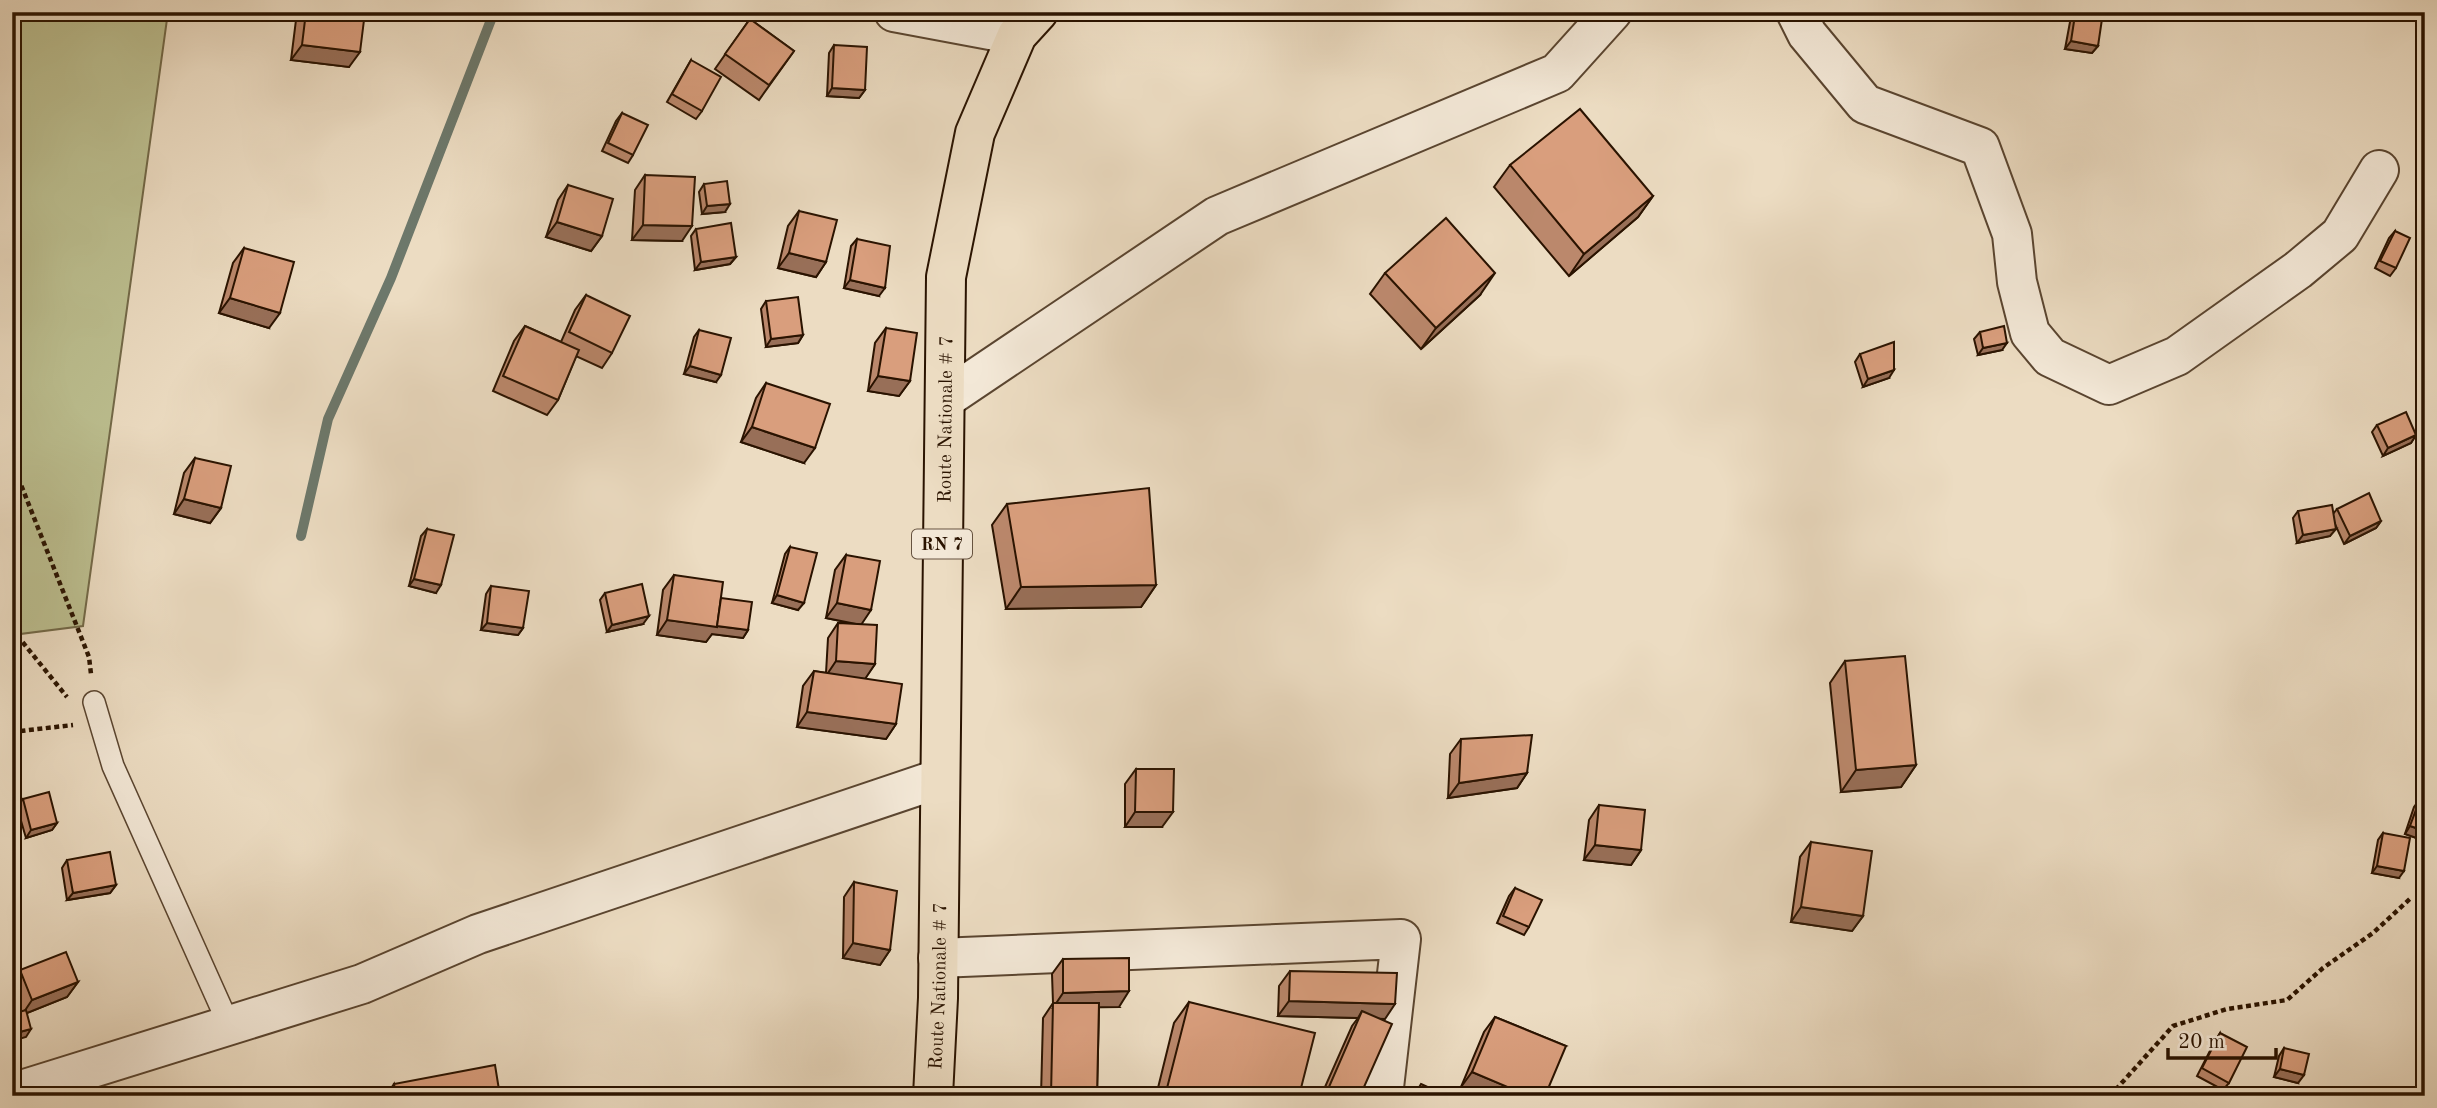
<svg xmlns="http://www.w3.org/2000/svg" width="2437" height="1108" viewBox="0 0 2437 1108" font-family="'Old Standard TT',serif">
<style>
.green{fill:#bcbf90;stroke:#736948;stroke-width:2}
.lines{fill:none;stroke-linecap:round;stroke-linejoin:round}
.stream{stroke:#6d786b;stroke-width:10}
.lane-casing{stroke:#5a4530;stroke-width:24}
.street-casing{stroke:#5a4530;stroke-width:42}
.primary-casing{stroke:#2a1300;stroke-width:42}
.path{stroke:#2a1300;stroke-width:4.5;stroke-dasharray:5 3.5;stroke-linecap:butt}
.lane{stroke:#f3e8d7;stroke-width:21}
.street{stroke:#f3e8d7;stroke-width:38}
.primary{stroke:#ecdcc2;stroke-width:38}
.wall{fill:#bb886c;stroke:#2a1300;stroke-width:2}
.shaded-wall{fill:#986f58;stroke:#2a1300;stroke-width:2}
.building{fill:#d99e7d;stroke:#2a1300;stroke-width:2}
.labels{text-anchor:middle;stroke-width:6;stroke-linejoin:round;paint-order:stroke}
.shield{fill:#f3e8d7;stroke:#665340;stroke-width:2}
.shield-label{font-size:18px;font-weight:bold;fill:#2a1300}
.street-label{font-size:19px;fill:#2a1300;stroke:#f3e8d7}
</style>
<rect width="100%" height="100%" fill="#ecdcc2"/>
<filter id="stains"><feTurbulence type="fractalNoise" baseFrequency=".00286" numOctaves="4"/><feColorMatrix values="0 0 0 0 .2 0 0 0 0 .09 0 0 0 0 .02 0 0 0 .5 -.17"/></filter>
<radialGradient id="worn" r=".72"><stop offset=".6" stop-color="#630" stop-opacity="0"/><stop offset="1" stop-color="#630" stop-opacity=".3"/></radialGradient>
<polygon class="green" points="12,12 168,12 83,626 12,635"/>
<g class="lines">
<polyline class="stream" points="301,536 328,419 391,278 494,12"/>
<defs>
<polyline id="lane" points="94,702 113,766 229,1025"/>
<g id="street">
<polyline points="894,12 1017,35"/>
<polyline points="1796,12 1807,34 1865,104 1980,147 2012,234 2017,282 2030,333 2050,357 2109,385 2177,356 2298,270 2340,235 2379,170"/>
<polyline points="945,399 1217,216 1557,73 1612,12"/>
<polyline points="938,958 1401,939 1383,1096"/>
<polyline points="12,1093 362,984 478,934 938,779"/>
</g>
<g id="primary">
<path id="s1" d="M933,1096L938,998L946,277L975,133L1017,35L1038,12"/>
</g>
</defs>
<use href="#lane" class="lane-casing"/>
<use href="#street" class="street-casing"/>
<use href="#primary" class="primary-casing"/>
<g class="path">
<polyline points="12,462 89,657 91,674"/>
<polyline points="12,629 67,697"/>
<polyline points="12,732 73,725"/>
<polyline points="2110,1096 2173,1026 2227,1009 2287,1000 2323,968 2373,933 2412,897"/>
</g>
<use href="#lane" class="lane"/>
<use href="#street" class="street"/>
<use href="#primary" class="primary"/>
</g>
<g class="wall">
<polygon points="297,12 365,12 349,67 291,60"/>
<polygon points="2075,15 2098,46 2092,53 2065,49 2070,22"/>
<polygon points="750,19 794,51 759,100 715,69"/>
<polygon points="834,45 865,90 859,98 827,96 829,53"/>
<polygon points="691,60 702,111 696,119 667,102"/>
<polygon points="622,113 633,155 628,163 602,151 616,121"/>
<polygon points="1510,165 1653,196 1638,217 1569,276 1494,187"/>
<polygon points="645,175 682,241 632,240 635,190"/>
<polygon points="704,184 725,212 702,214 699,192"/>
<polygon points="568,185 602,236 591,251 546,237 558,200"/>
<polygon points="799,211 826,262 816,277 778,268 788,226"/>
<polygon points="696,229 736,257 730,264 695,270 691,236"/>
<polygon points="2395,231 2396,268 2390,276 2375,268 2389,238"/>
<polygon points="857,239 879,296 844,288 851,246"/>
<polygon points="244,248 269,328 219,313 233,263"/>
<polygon points="1385,273 1480,295 1421,349 1370,294"/>
<polygon points="586,295 612,353 602,368 576,356 558,400 547,415 493,391 514,341 525,326 561,342 575,310"/>
<polygon points="766,301 803,335 798,343 766,347 761,309"/>
<polygon points="886,328 910,381 899,396 868,391 875,343"/>
<polygon points="699,330 716,382 684,374 694,337"/>
<polygon points="1980,332 2002,350 1978,355 1974,339"/>
<polygon points="1860,354 1889,378 1863,387 1855,362"/>
<polygon points="766,383 804,463 741,442 756,398"/>
<polygon points="2377,425 2416,435 2411,443 2383,456 2372,432"/>
<polygon points="195,458 221,508 210,523 174,514 184,473"/>
<polygon points="1007,504 1156,585 1141,607 1006,609 992,525"/>
<polygon points="2337,509 2381,521 2376,528 2344,544 2335,524 2330,536 2297,543 2293,518 2298,511 2333,514"/>
<polygon points="427,529 436,593 409,586 421,536"/>
<polygon points="790,547 798,610 772,603 785,554"/>
<polygon points="846,555 861,624 875,664 865,678 896,724 886,739 797,727 803,686 814,671 826,673 828,638 838,623 855,624 826,618 835,570"/>
<polygon points="674,575 721,598 748,630 743,638 712,634 706,642 657,635 663,590"/>
<polygon points="491,586 523,628 518,635 481,630 486,594"/>
<polygon points="605,593 643,624 607,632 600,600"/>
<polygon points="1845,661 1916,765 1901,787 1841,792 1830,683"/>
<polygon points="1461,739 1527,773 1517,788 1448,798 1450,754"/>
<polygon points="1136,769 1162,827 1125,827 1125,784"/>
<polygon points="23,799 57,823 52,830 26,838 17,807"/>
<polygon points="2420,799 2425,801 2425,841 2405,834 2414,807"/>
<polygon points="1599,805 1641,850 1631,865 1584,860 1589,820"/>
<polygon points="2383,833 2399,878 2372,873 2378,840"/>
<polygon points="1811,842 1863,916 1852,931 1791,922 1800,857"/>
<polygon points="67,860 116,885 110,893 67,900 62,868"/>
<polygon points="854,882 890,950 880,965 843,958 844,897"/>
<polygon points="1515,888 1529,927 1524,935 1497,923 1509,896"/>
<polygon points="1063,959 1119,1007 1099,1007 1097,1096 1041,1096 1043,1018 1053,1003 1052,974"/>
<polygon points="20,970 78,982 67,997 27,1013 26,1037 20,1012 16,1001 12,1006 12,982"/>
<polygon points="1290,971 1385,1019 1379,1018 1360,1096 1321,1096 1352,1026 1358,1018 1278,1016 1279,986"/>
<polygon points="1189,1002 1299,1096 1156,1096 1174,1023"/>
<polygon points="1495,1017 1566,1046 1461,1087 1484,1032"/>
<polygon points="2220,1033 2229,1083 2223,1090 2197,1076 2215,1041"/>
<polygon points="2284,1048 2298,1083 2274,1077 2279,1056"/>
<polygon points="394,1084 396,1096 386,1096"/>
</g>
<g class="shaded-wall">
<polygon points="2071,41 2098,46 2092,53 2065,49"/>
<polygon points="302,45 360,52 349,67 291,60"/>
<polygon points="832,88 865,90 859,98 827,96"/>
<polygon points="1653,196 1638,217 1569,276 1584,254"/>
<polygon points="730,204 725,212 702,214 707,206"/>
<polygon points="557,222 602,236 591,251 546,237"/>
<polygon points="643,225 692,226 682,241 632,240"/>
<polygon points="789,253 826,262 816,277 778,268"/>
<polygon points="736,257 730,264 695,270 701,262"/>
<polygon points="1495,273 1480,295 1421,349 1436,328"/>
<polygon points="850,280 885,288 879,296 844,288"/>
<polygon points="230,298 280,313 269,328 219,313"/>
<polygon points="803,335 798,343 766,347 771,339"/>
<polygon points="2007,343 2002,350 1978,355 1983,348"/>
<polygon points="690,366 721,375 716,382 684,374"/>
<polygon points="1894,370 1889,378 1863,387 1868,379"/>
<polygon points="878,376 910,381 899,396 868,391"/>
<polygon points="752,427 815,448 804,463 741,442"/>
<polygon points="2416,435 2411,443 2383,456 2388,448"/>
<polygon points="184,499 221,508 210,523 174,514"/>
<polygon points="2381,521 2376,528 2344,544 2350,536"/>
<polygon points="2336,529 2330,536 2297,543 2303,535"/>
<polygon points="414,579 441,585 436,593 409,586"/>
<polygon points="1156,585 1141,607 1006,609 1021,587"/>
<polygon points="777,595 804,603 798,610 772,603"/>
<polygon points="837,603 871,610 861,625 826,618"/>
<polygon points="649,616 643,624 607,632 612,625"/>
<polygon points="667,620 716,626 748,630 743,638 712,634 706,642 657,635"/>
<polygon points="487,623 523,628 518,635 481,630"/>
<polygon points="836,661 875,664 865,679 826,676"/>
<polygon points="807,712 896,724 886,739 797,727"/>
<polygon points="1916,765 1901,787 1841,792 1856,770"/>
<polygon points="1527,773 1517,788 1448,798 1459,783"/>
<polygon points="1135,812 1173,812 1162,827 1125,827"/>
<polygon points="57,823 52,830 26,838 31,830"/>
<polygon points="2410,826 2425,831 2425,841 2405,834"/>
<polygon points="1595,845 1641,850 1631,865 1584,860"/>
<polygon points="2377,866 2404,871 2399,878 2372,873"/>
<polygon points="116,885 110,893 67,900 73,893"/>
<polygon points="1801,907 1863,916 1852,931 1791,922"/>
<polygon points="853,943 890,950 880,965 843,958"/>
<polygon points="78,982 67,997 22,1015 32,1000"/>
<polygon points="1129,991 1119,1007 1053,1008 1063,993"/>
<polygon points="1289,1001 1395,1004 1385,1019 1359,1018 1362,1011 1358,1018 1278,1016"/>
<polygon points="31,1029 26,1037 12,1041 12,1034"/>
<polygon points="2280,1069 2304,1075 2298,1083 2274,1077"/>
<polygon points="1472,1072 1529,1096 1482,1096 1461,1087"/>
</g>
<g class="building">
<polygon points="306,12 365,12 360,52 302,45"/>
<polygon points="2075,15 2102,19 2098,46 2071,41"/>
<polygon points="750,19 794,51 769,85 725,54"/>
<polygon points="834,45 867,47 865,90 832,88"/>
<polygon points="691,60 721,77 702,111 672,94"/>
<polygon points="1580,109 1653,196 1584,254 1510,165"/>
<polygon points="622,113 648,125 633,155 608,143"/>
<polygon points="645,175 695,177 692,226 643,225"/>
<polygon points="727,181 730,204 707,206 704,184"/>
<polygon points="568,185 613,199 602,236 557,222"/>
<polygon points="799,211 837,220 826,262 789,253"/>
<polygon points="1446,218 1495,273 1436,328 1385,273"/>
<polygon points="731,223 736,257 701,262 696,229"/>
<polygon points="2395,231 2410,238 2396,268 2380,261"/>
<polygon points="857,239 890,246 885,288 850,280"/>
<polygon points="244,248 294,262 280,313 230,298"/>
<polygon points="586,295 630,316 612,353 569,332"/>
<polygon points="798,297 803,335 771,339 766,301"/>
<polygon points="525,326 579,350 558,400 503,376"/>
<polygon points="2004,326 2007,343 1983,348 1980,332"/>
<polygon points="886,328 917,333 910,381 878,376"/>
<polygon points="699,330 731,338 721,375 690,366"/>
<polygon points="1894,342 1894,370 1868,379 1860,354"/>
<polygon points="766,383 830,404 815,448 752,427"/>
<polygon points="2406,412 2416,435 2388,448 2377,425"/>
<polygon points="195,458 231,466 221,508 184,499"/>
<polygon points="1149,488 1156,585 1021,587 1007,504"/>
<polygon points="2369,493 2381,521 2350,536 2337,509"/>
<polygon points="2332,505 2336,529 2303,535 2298,511"/>
<polygon points="427,529 454,535 441,585 414,579"/>
<polygon points="790,547 817,553 804,603 777,595"/>
<polygon points="846,555 880,561 871,610 837,603"/>
<polygon points="674,575 723,582 717,627 667,620"/>
<polygon points="642,584 649,616 612,625 605,593"/>
<polygon points="491,586 529,591 523,628 487,623"/>
<polygon points="721,598 752,602 748,630 717,626"/>
<polygon points="838,623 877,625 875,664 836,661"/>
<polygon points="1905,656 1916,765 1856,770 1845,661"/>
<polygon points="814,671 902,684 896,724 807,712"/>
<polygon points="1532,735 1527,773 1459,783 1461,739"/>
<polygon points="1136,769 1174,769 1173,812 1135,812"/>
<polygon points="49,792 57,823 31,830 23,799"/>
<polygon points="2420,799 2425,801 2425,831 2410,826"/>
<polygon points="1599,805 1645,810 1641,850 1595,845"/>
<polygon points="2383,833 2410,838 2404,871 2377,866"/>
<polygon points="1811,842 1872,851 1863,916 1801,907"/>
<polygon points="110,852 116,885 73,893 67,860"/>
<polygon points="854,882 897,891 890,950 853,943"/>
<polygon points="1515,888 1542,900 1529,927 1503,916"/>
<polygon points="66,952 78,982 32,1000 20,970"/>
<polygon points="1129,958 1129,991 1063,993 1063,959"/>
<polygon points="1290,971 1397,973 1395,1004 1289,1001"/>
<polygon points="12,984 14,984 17,1000 12,1001"/>
<polygon points="1189,1002 1315,1033 1299,1096 1165,1096"/>
<polygon points="1053,1003 1099,1003 1097,1096 1051,1096"/>
<polygon points="26,1010 31,1029 12,1034 12,1014"/>
<polygon points="1362,1011 1392,1024 1360,1096 1325,1096"/>
<polygon points="1495,1017 1566,1046 1545,1096 1529,1096 1472,1072"/>
<polygon points="2220,1033 2247,1047 2229,1083 2202,1068"/>
<polygon points="2284,1048 2309,1054 2304,1075 2280,1069"/>
<polygon points="495,1065 500,1096 396,1096 394,1084"/>
<polygon points="1421,1084 1447,1096 1414,1096"/>
</g>
<g class="labels">
<rect class="shield" x="912" y="529.5" width="60" height="29" rx="5"/>
<g class="shield-label">
<text x="942" y="550">RN 7</text>
</g>
<g class="street-label">
<text dy="7" stroke="none"><textPath href="#s1" startOffset="677">Route Nationale # 7</textPath></text>
<text dy="7" stroke="none"><textPath href="#s1" startOffset="110">Route Nationale # 7</textPath></text>
</g>
</g>
<rect width="2437" height="1108" fill="none" stroke="#ecdcc2" stroke-width="42"/>
<rect x="14" y="14" width="2409" height="1080" fill="none" stroke="#2a1300" stroke-width="3.5"/>
<rect x="21" y="21" width="2395" height="1066" fill="none" stroke="#2a1300" stroke-width="2"/>
<path d="M2168 1048v10h108v-10" fill="none" stroke="#2a1300" stroke-width="3.5"/>
<text x="2178" y="1048" font-size="21" fill="#2a1300" stroke="#f3e8d7" stroke-width="5" paint-order="stroke">20 m</text>
<rect width="100%" height="100%" filter="url(#stains)"/>
<rect width="100%" height="100%" fill="url(#worn)"/>
</svg>
